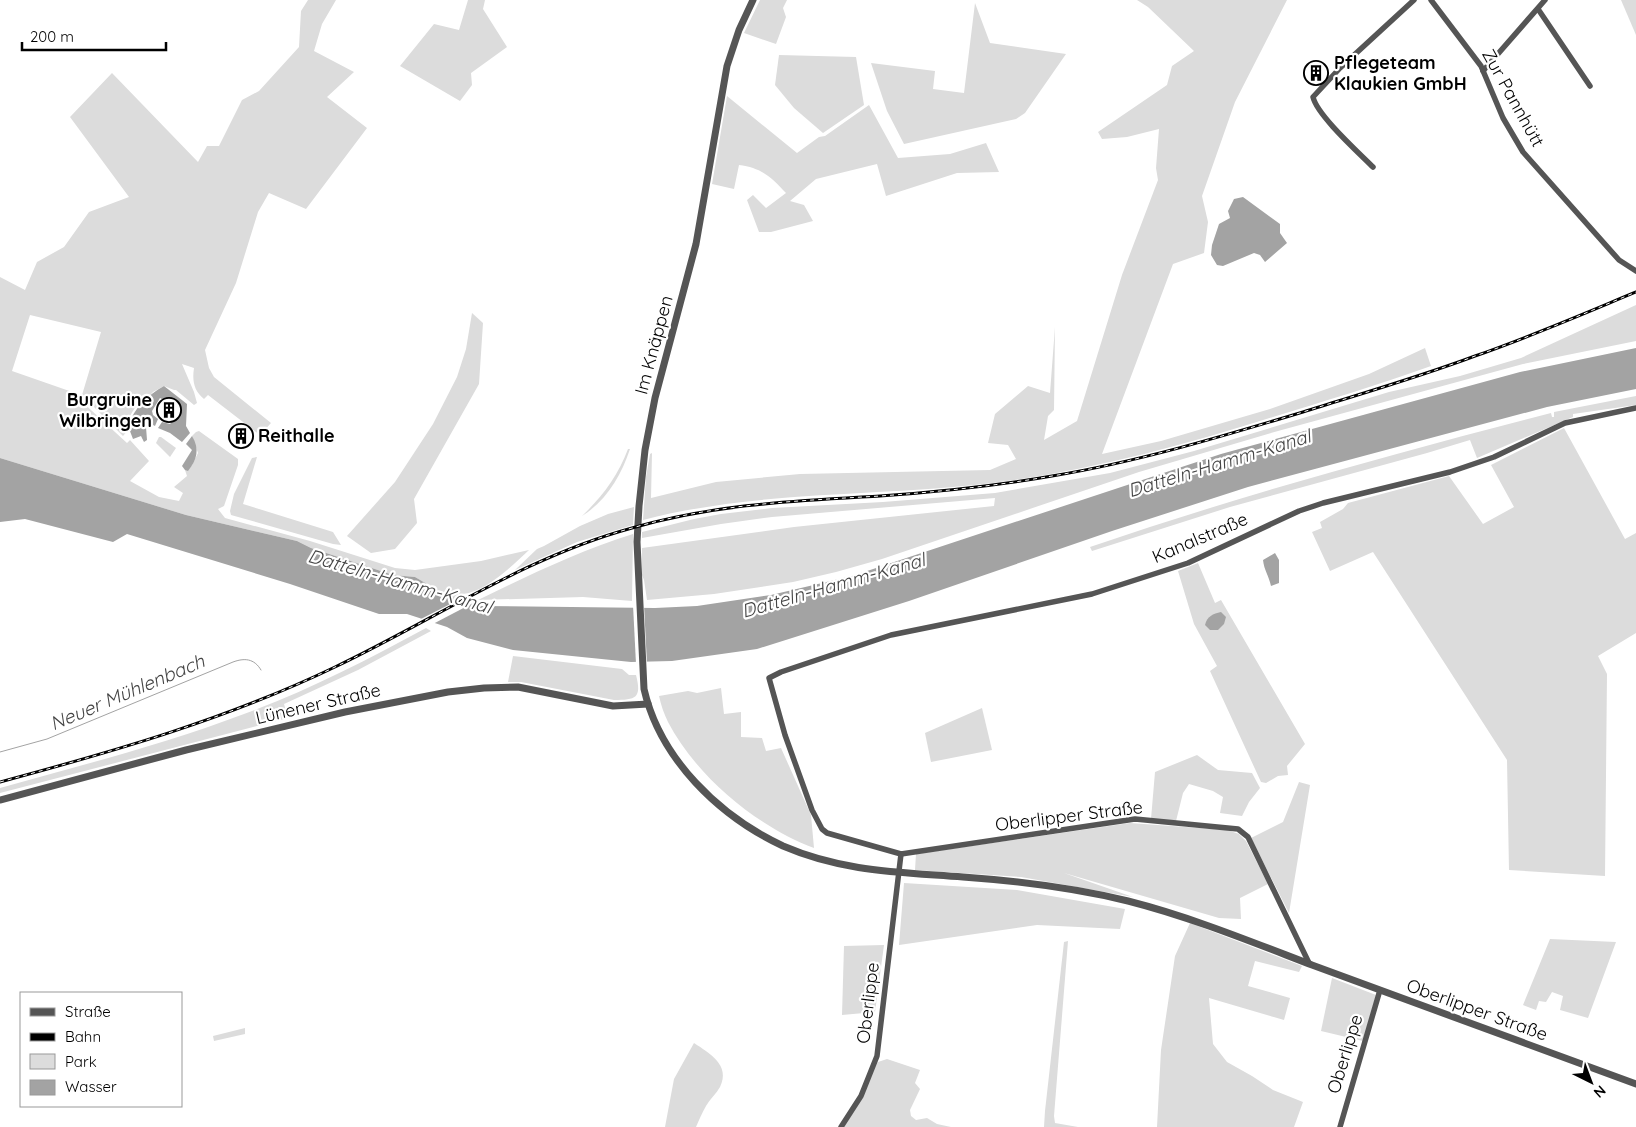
<svg xmlns="http://www.w3.org/2000/svg" width="1636" height="1127" viewBox="0 0 1636 1127" font-family="Quicksand,sans-serif">
<style>
.green{fill:#dcdcdc}
.water{fill:#a3a3a3}
.pier{fill:#fff}
.lines{fill:none;stroke-linecap:round;stroke-linejoin:round}
.stream{stroke:#a3a3a3;stroke-width:1}
.minor{stroke:#555;stroke-width:5.5}
.tertiary{stroke:#555;stroke-width:7}
.rail-casing{stroke:#000;stroke-width:3}
.rail{stroke:#fff;stroke-width:1;stroke-dasharray:4;stroke-linecap:butt}
.labels{text-anchor:middle;stroke-width:4.5;stroke-linejoin:round;paint-order:stroke}
.poi-label{font-size:18px;font-weight:bold;fill:#000;stroke:#fff;text-anchor:start}
.street-label{font-size:18px;fill:#000;stroke:#fff}
.water-label{font-size:19px;font-style:italic;fill:#444;stroke:#fff}
</style>
<rect width="100%" height="100%" fill="#fff"/>
<g class="green">
<path d="M308,0H336L322,24L314,51L354,72L327,97L367,128L306,209L269,193L258,212L236,283L205,350L209,368L214,377L271,423L260,435L208,395L204,399C194,391 192,381 194,368L182,364L194,392L197,403L194,405L176,390H174L164,386L153,392L145,401L142,399C134,409 126,418 128,430L123,436L82,395L101,332L30,315L12,371L78,394L79,399L127,443L130,440L149,461L130,481L159,497L179,501L183,493L174,487L187,476L185,470H188L192,465L198,453L192,436L196,432L199,431L238,459V465L224,506L218,509L225,518L310,541L395,568L415,570L481,561L529,550C512,566 486,592 463,594L459,599L446,595L415,577L393,575L311,548L297,541L186,515L0,458V277L25,290L37,262L64,247L89,212L129,197L70,117L112,73L198,162L207,146H219L242,100L259,91L299,47L301,11Z"/>
<polygon points="468,0 485,0 483,9 507,47 471,73 472,85 460,101 400,66 434,24 459,30"/>
<polygon points="760,0 787,0 783,8 786,17 776,44 744,33"/>
<path d="M1137,0H1287L1235,102L1202,196L1208,222L1204,253L1173,264L1102,454L1161,441L1270,409L1369,374L1425,348L1431,366C1378,385 1325,401 1273,417C1181,446 1089,471 993,483C876,497 757,490 643,520L646,477L650,454L652,453L651,498L716,482L800,474L990,470L1016,459L1008,445L988,443L995,414L1028,386L1050,393L1055,327L1054,410L1048,416L1044,440L1077,421L1122,275L1158,180L1156,168L1159,129L1127,137L1102,139L1098,132L1167,85L1172,66L1194,51L1148,7Z"/>
<polygon points="1621,0 1636,0 1636,35"/>
<polygon points="975,3 990,43 1066,54 1025,113 1016,119 904,144 887,111 871,63 935,71 933,89 964,93"/>
<polygon points="779,55 856,57 864,105 823,133 794,108 775,85"/>
<path d="M727,96L797,153L819,137L825,136L869,105L898,158L950,154L986,143L999,172L957,173L886,196L877,164L816,179L790,201L804,205L813,221L771,232H759L747,200L753,195L766,208L786,193C771,177 762,168 739,165L734,189L712,184Z"/>
<polygon points="1636,305 1636,341 1523,364 1278,431 1139,472 882,559 836,572 793,582 714,594 647,600 644,580 642,575 642,548 794,527 994,506 995,498 772,517 721,524 642,538 642,532 694,519 721,514 772,508 883,502 995,493 1110,473 1194,451 1389,392 1460,376 1521,358"/>
<polygon points="472,313 483,323 479,384 414,499 417,523 395,549 371,553 347,536 395,482 433,424 457,377 466,349"/>
<path d="M1636,396V405L1573,414V417L1477,458L1470,440L1427,453L1230,507L1092,551L1090,547C1242,495 1396,453 1551,413L1552,417H1554V412Z"/>
<polygon points="1564,428 1625,539 1636,533 1636,633 1598,656 1607,674 1605,876 1509,870 1507,760 1373,552 1330,571 1312,532 1322,528 1320,522 1343,509 1348,503 1449,476 1483,524 1514,507 1491,465"/>
<polygon points="159,437 161,437 176,448 170,457 156,443"/>
<path d="M628,449H630C621,476 606,501 582,516C602,497 618,476 628,449Z"/>
<polygon points="257,457 243,504 333,532 341,545 333,544 231,515 230,511 234,494 252,458"/>
<polygon points="634,507 633,525 577,542 515,570 537,549 544,546 580,526 608,514"/>
<path d="M633,534L632,601L583,597L478,600C529,575 579,551 633,534Z"/>
<polygon points="1198,563 1215,603 1221,600 1305,744 1287,766 1288,775 1278,776 1266,783 1261,782 1210,671 1217,666 1194,624 1178,571"/>
<path d="M426,628L431,631L358,670L284,704L288,718L0,793V788C82,765 165,744 244,714C307,691 367,660 426,628Z"/>
<path d="M513,656L622,669L629,675H636C642,698 636,700 614,700L521,682H508Z"/>
<path d="M721,688L724,714L741,712V737L762,738L766,751L781,748L811,815L814,848C757,827 696,776 668,722C664,714 661,705 659,696L688,691L697,693Z"/>
<polygon points="982,708 992,750 931,762 925,733"/>
<polygon points="1197,755 1218,770 1252,773 1260,788 1249,802 1242,816 1220,813 1223,797 1213,791 1189,784 1183,793 1176,821 1151,819 1155,772"/>
<polygon points="1299,782 1310,785 1289,913 1251,838 1283,822"/>
<polygon points="1130,823 1227,830 1239,834 1246,841 1268,884 1240,898 1241,919 1219,918 1064,873 1133,897 1021,877 915,870 916,854"/>
<polygon points="904,883 1017,890 1125,909 1120,929 1037,925 899,945"/>
<polygon points="1190,923 1302,966 1299,972 1255,961 1248,986 1290,998 1284,1020 1209,998 1213,1044 1227,1062 1252,1076 1273,1090 1303,1102 1294,1127 1157,1127 1161,1050 1175,956"/>
<polygon points="1550,939 1616,942 1588,1018 1560,1010 1563,996 1552,992 1546,1002 1539,1001 1536,1010 1523,1005"/>
<polygon points="1068,941 1054,1116 1055,1123 1078,1127 1044,1127 1045,1111 1064,942"/>
<polygon points="884,945 875,1012 842,1015 844,946"/>
<polygon points="1332,978 1376,995 1363,1041 1321,1031"/>
<polygon points="245,1028 245,1034 214,1041 213,1036"/>
<path d="M694,1043C709,1053 731,1065 720,1087C716,1094 710,1099 706,1106C702,1113 699,1120 696,1127H665L674,1079Z"/>
<polygon points="887,1059 920,1070 915,1083 920,1089 910,1110 911,1116 916,1120 927,1118 937,1124 951,1127 843,1127 863,1097 872,1070 878,1062"/>
</g>
<g class="water">
<polygon points="1243,197 1280,224 1280,233 1287,243 1265,262 1260,255 1254,253 1223,266 1217,265 1211,255 1212,245 1219,224 1230,218 1228,211 1234,199"/>
<polygon points="1636,348 1636,389 1547,407 1248,487 1112,531 909,601 757,649 672,661 631,662 513,650 467,638 447,627 407,614 379,614 290,584 127,534 113,542 25,519 0,522 0,458 186,515 297,541 311,548 393,575 415,577 446,595 482,606 655,608 697,606 771,595 852,576 1221,454 1520,372"/>
<path d="M164,386L187,404L186,426L190,433L182,442L170,433L158,428L162,422L170,424L180,413L179,405H173L160,398L152,411L153,415L158,419L155,426L151,424L146,427L147,440L144,442L141,436L133,439L128,426C134,408 148,395 164,386Z"/>
<path d="M192,436C200,449 197,460 188,471L185,470L182,466L192,450L186,444Z"/>
<path d="M1275,553L1279,560V583L1271,586C1269,576 1264,570 1263,560Z"/>
<path d="M1221,612L1226,617L1224,624L1218,630H1210L1205,625C1207,616 1213,614 1221,612Z"/>
</g>
<g class="pier">
<polygon points="462,598 475,602 431,625 419,620"/>
<polygon points="633,605 644,605 647,664 636,664"/>
</g>
<g class="lines">
<path class="stream" d="M0,752L47,739L233,662C244,658 254,658 261,670"/>
<g class="minor">
<polyline points="1431,0 1481,66 1503,118 1523,152 1619,260 1636,271"/>
<polyline points="1538,9 1590,86"/>
<polyline points="1483,71 1545,0"/>
<path d="M1373,167C1358,152 1317,115 1313,97L1340,68L1414,0"/>
<polyline points="1309,963 1248,837 1238,829 1135,819 901,854 827,833 822,829 812,810 785,735 769,678 781,672 891,635 1092,594 1188,563 1299,511 1323,503 1450,472 1494,457 1565,423 1636,408"/>
<polyline points="841,1127 861,1096 877,1056 901,854"/>
<polyline points="1340,1127 1380,990"/>
</g>
<g class="tertiary">
<path d="M753,0L739,30L727,66L696,244L655,398L645,450L639,506L637,542L644,689C660,759 719,816 783,846C843,872 900,872 963,877C1019,881 1074,888 1128,901C1191,917 1252,942 1312,965C1420,1005 1528,1045 1636,1084"/>
<polyline points="0,800 186,750 345,712 448,692 484,688 518,687 613,706 648,704"/>
</g>
<defs>
<path id="rail" d="M0,782C115,751 227,719 335,667C434,620 525,557 632,528C715,504 794,501 880,496C937,492 995,486 1052,476C1137,462 1220,437 1303,412C1360,394 1419,377 1475,356C1530,337 1583,314 1636,292"/>
</defs>
<use href="#rail" class="rail-casing"/>
<use href="#rail" class="rail"/>
</g>
<defs>
<symbol id="building-ring" viewBox="-11 -11 22 22"><circle r="9.5" fill="#fff" stroke="#000" stroke-width="1.5"/><path d="M-4-6H4V6H1V3H-1V6H-4ZM-2.5-4.3h1.7v1.8h-1.7ZM.8-4.3h1.7v1.8H.8ZM-2.5-1h1.7V.8h-1.7ZM.8-1h1.7V.8H.8Z" fill="#000"/></symbol>
</defs>
<g fill-rule="evenodd">
<use href="#building-ring" x="1302" y="59" width="28" height="28"/>
<use href="#building-ring" x="155" y="396" width="28" height="28"/>
<use href="#building-ring" x="227" y="422" width="28" height="28"/>
</g>
<g class="labels">
<g class="poi-label">
<text x="1334" y="69">Pflegeteam<tspan x="1334" dy="21">Klaukien GmbH</tspan></text>
<text x="152" y="406" text-anchor="end">Burgruine<tspan x="152" dy="21">Wilbringen</tspan></text>
<text x="258" y="442">Reithalle</text>
</g>
<g class="street-label">
<text transform="translate(1513 98) rotate(61)" y="6">Zur Pannhütt</text>
<text transform="translate(654 345) rotate(-75)" y="6">Im Knäppen</text>
<text transform="translate(1200 538) rotate(-23)" y="6">Kanalstraße</text>
<text transform="translate(318 704) rotate(-13)" y="6">Lünener Straße</text>
<text transform="translate(1069 816) rotate(-7)" y="6">Oberlipper Straße</text>
<text transform="translate(868 1003) rotate(-83)" y="6">Oberlippe</text>
<text transform="translate(1477 1010) rotate(20)" y="6">Oberlipper Straße</text>
<text transform="translate(1345 1054) rotate(-73)" y="6">Oberlippe</text>
</g>
<g class="water-label">
<text transform="translate(1219 463) rotate(-17)" y="7">Datteln-Hamm-Kanal</text>
<text transform="translate(400 581) rotate(16)" y="7">Datteln-Hamm-Kanal</text>
<text transform="translate(833 585) rotate(-16)" y="7">Datteln-Hamm-Kanal</text>
<text transform="translate(127 692) rotate(-23)" y="7">Neuer Mühlenbach</text>
</g>
</g>
<rect x="20" y="992" width="162" height="115" fill="#ffffff" stroke="#999999"/>
<rect x="30" y="1008" width="25" height="8" fill="#555555" stroke="#999999"/>
<text x="65" y="1017" font-size="15" fill="#000000">Straße</text>
<rect x="30" y="1033" width="25" height="8" fill="#000000" stroke="#999999"/>
<text x="65" y="1042" font-size="15" fill="#000000">Bahn</text>
<rect x="30" y="1054" width="25" height="15" fill="#dcdcdc" stroke="#999999"/>
<text x="65" y="1067" font-size="15" fill="#000000">Park</text>
<rect x="30" y="1080" width="25" height="15" fill="#a3a3a3" stroke="#999999"/>
<text x="65" y="1092" font-size="15" fill="#000000">Wasser</text>
<g transform="translate(1591 1082) rotate(138)" stroke="#ffffff" stroke-width="4" paint-order="stroke">
<path d="M0-4L9 19L0 12L-9 19Z" fill="#000000"/>
<text y="-8" font-size="14" font-weight="bold" text-anchor="middle" fill="#000000">N</text>
</g>
<path d="M22 42v8h144v-8" fill="none" stroke="#000000" stroke-width="2.5"/>
<text x="30" y="42" font-size="15" fill="#000000" stroke="#ffffff" stroke-width="4" paint-order="stroke">200 m</text>
</svg>
